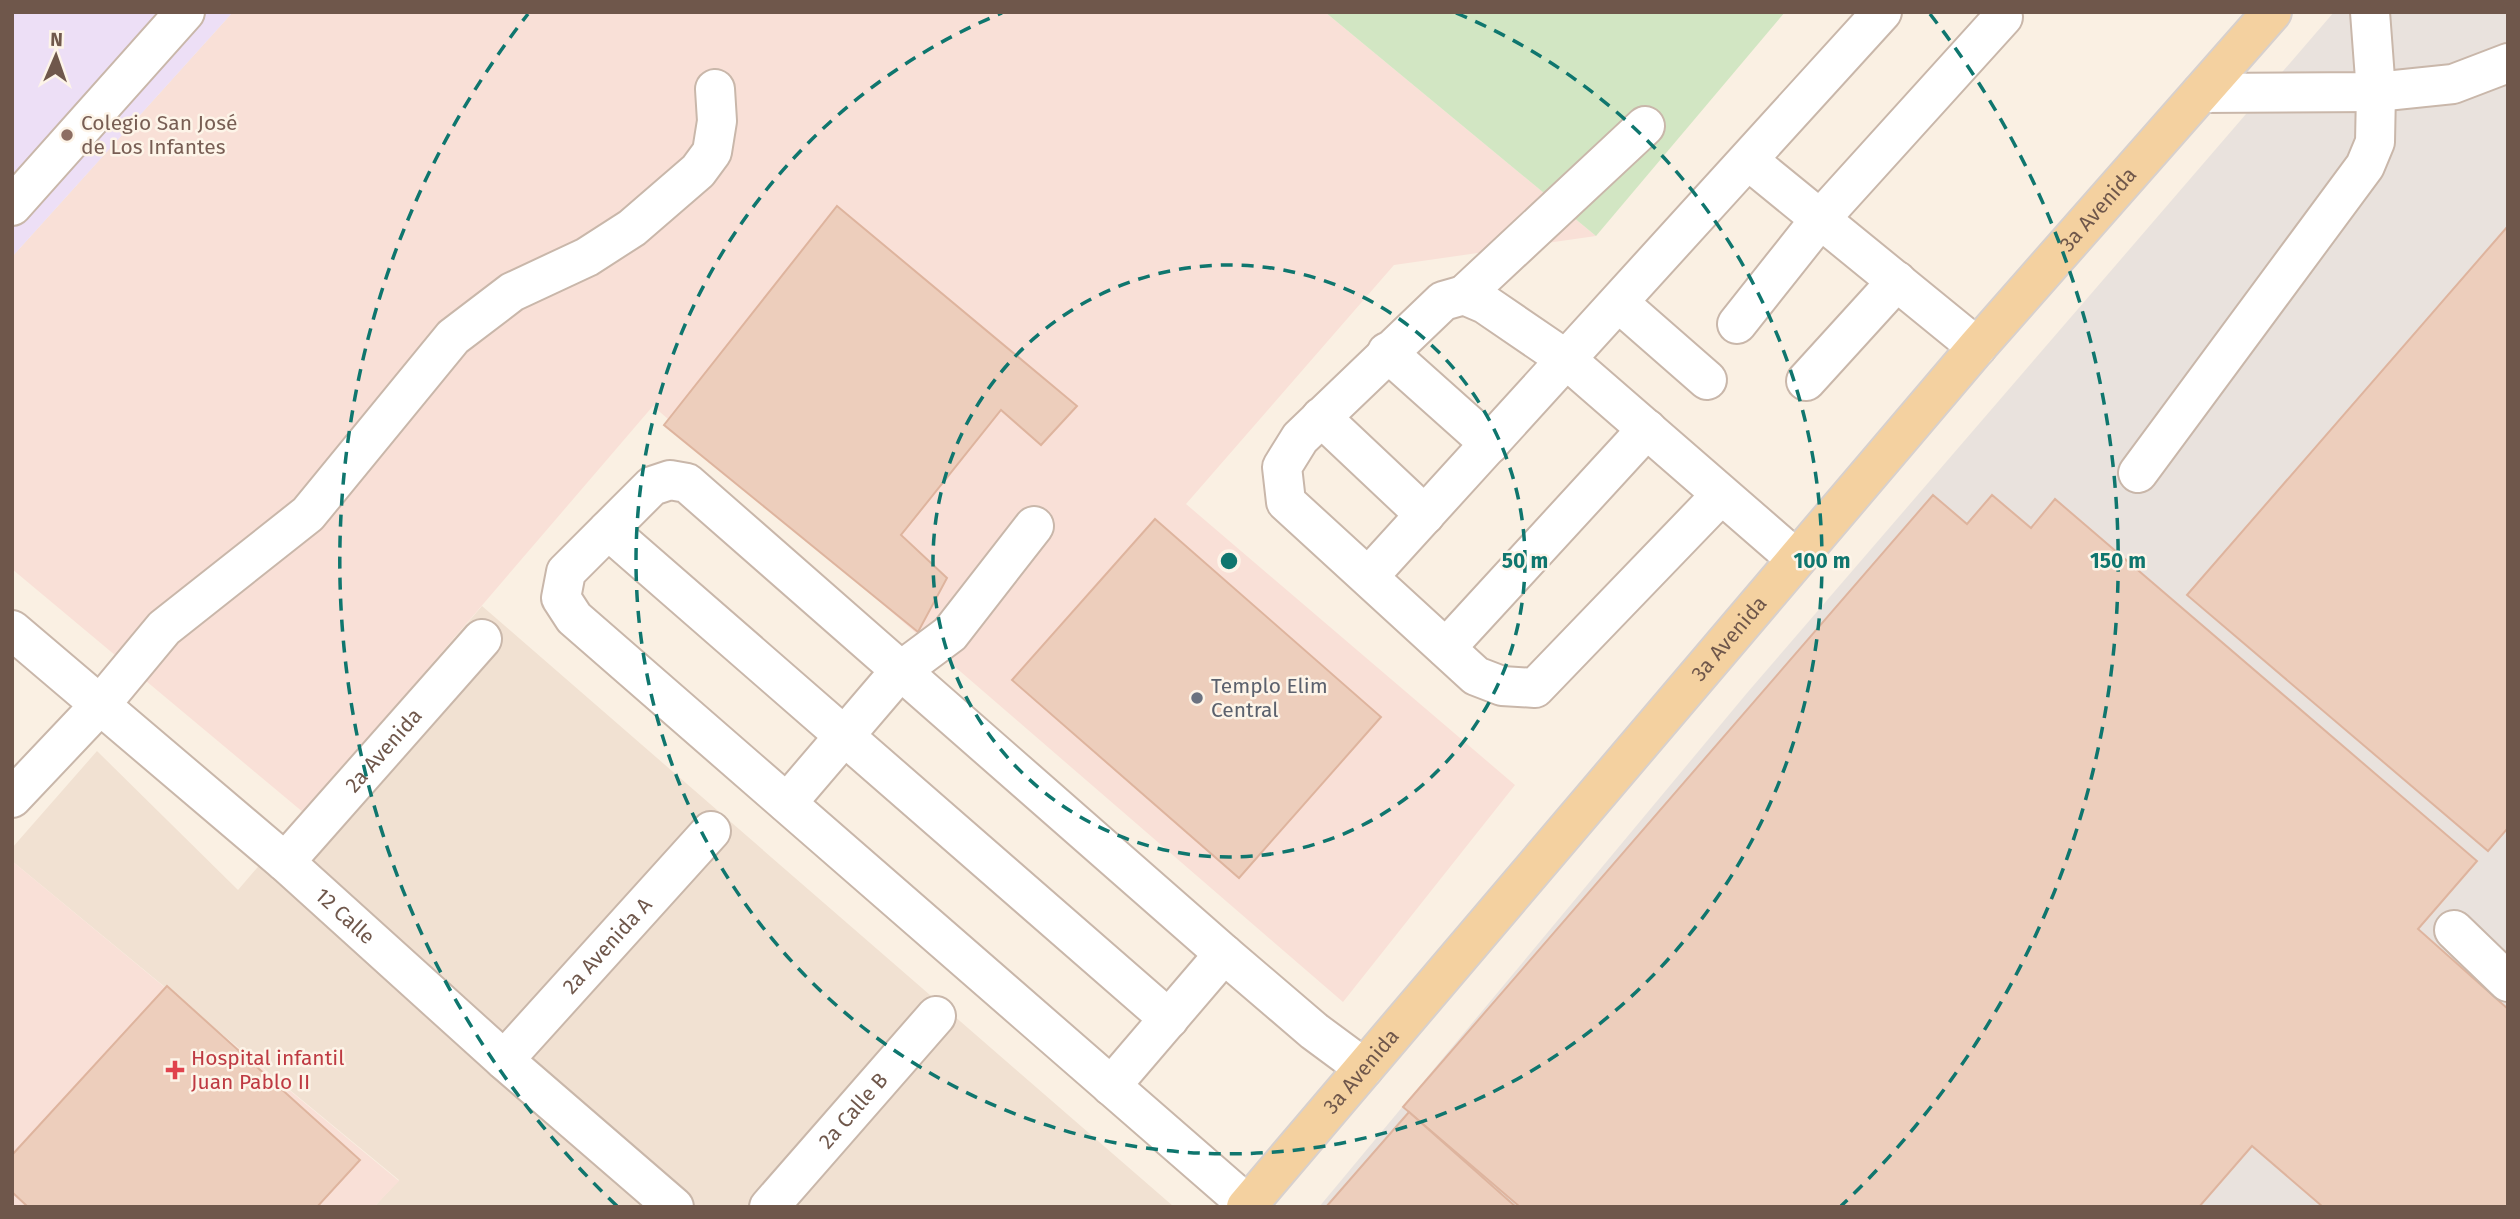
<svg xmlns="http://www.w3.org/2000/svg" width="2520" height="1219" viewBox="0 0 2520 1219" font-family="'Fira Sans',sans-serif">
<style>
.residential{fill:#f1e1d2}
.commercial{fill:#f9e0d7}
.industrial{fill:#e9e2dd}
.education{fill:#eddff6}
.green{fill:#d2e6c3}
.building{fill:#edcebc;stroke:#deb49e;stroke-width:2}
.lines{fill:none;stroke-linecap:round;stroke-linejoin:round}
.minor-casing{stroke:#c9b7aa;stroke-width:42}
.major-casing{stroke:#d7d0cd;stroke-width:42}
.minor{stroke:#fff;stroke-width:38}
.major{stroke:#f4d1a0;stroke-width:38}
.ring{fill:none;stroke:#0f766e;stroke-width:3.5;stroke-dasharray:12 9}
.education-dot{fill:#8d6e63;stroke:#fdf4e8;stroke-width:2.5}
.worship-dot{fill:#6b7280;stroke:#fdf4e8;stroke-width:2.5}
.health-dot{fill:#e0444e;stroke:#fdf4e8;stroke-width:2.5}
.labels{text-anchor:middle;stroke-width:5;stroke-linejoin:round;paint-order:stroke}
.education-label{font-size:21px;fill:#785e54;stroke:#fdf4e8;text-anchor:start}
.street-label{font-size:21px;fill:#6f574b;stroke:#fdf4e8}
.worship-label{font-size:21px;fill:#5b616d;stroke:#fdf4e8;text-anchor:start}
.health-label{font-size:21px;fill:#be3a42;stroke:#fdf4e8;text-anchor:start}
.centre{fill:#0f766e;stroke:#fdf4e8;stroke-width:3.5}
.ring-label{font-size:21px;text-anchor:middle;font-weight:bold;fill:#0f766e;stroke:#fdf4e8;stroke-width:5;stroke-linejoin:round;paint-order:stroke}
</style>
<rect width="100%" height="100%" fill="#faf0e3"/>
<polygon class="residential" points="482,606 1173,1206 374,1207 399,1180 12,861 12,848 97,751 238,890"/>
<g class="commercial">
<polygon points="233,12 1325,12 1596,236 1394,265 1186,504 1515,785 1343,1002 653,406 304,813 12,569 12,257"/>
<polygon points="12,861 399,1181 374,1207 12,1207"/>
</g>
<polygon class="industrial" points="2334,12 2508,12 2508,1207 1319,1207 1747,693"/>
<polygon class="education" points="12,12 233,12 12,257"/>
<polygon class="green" points="1325,12 1785,12 1596,236"/>
<g class="building">
<polygon points="837,206 1077,406 1041,445 1001,410 901,535 947,578 918,632 664,425"/>
<polygon points="2508,226 2508,828 2488,851 2187,595"/>
<polygon points="1933,495 1967,524 1992,495 2031,528 2055,499 2477,861 2418,929 2508,1009 2508,1207 2323,1207 2252,1146 2199,1207 1520,1207 1403,1107"/>
<polygon points="1155,519 1381,717 1239,878 1012,680"/>
<polygon points="167,986 360,1160 317,1207 28,1207 12,1192 12,1155"/>
<polygon points="1409,1112 1516,1207 1326,1207"/>
</g>
<g class="lines">
<defs>
<g id="minor">
<polyline points="2201,93 2376,92 2453,84 2508,63"/>
<polyline points="1749,161 1977,347"/>
<polyline points="12,206 185,12"/>
<polyline points="1464,295 1645,126"/>
<polyline points="1619,303 1707,380"/>
<polyline points="1737,324 1821,218 2003,17"/>
<polyline points="1387,352 1490,444"/>
<polyline points="1806,381 1897,281"/>
<polyline points="1321,417 1425,515"/>
<polyline points="2138,473 2365,166 2375,142 2376,92 2370,12"/>
<polyline points="1720,496 1535,688 1502,686 1476,676 1286,502 1282,467 1300,438 1443,301 1464,295 1485,304 1567,360 1796,559"/>
<polyline points="608,530 1169,1019"/>
<polyline points="1369,576 1882,12"/>
<path id="s1" d="M12,630L285,862L504,1060L674,1207"/>
<polyline points="1446,648 1647,429"/>
<polyline points="12,798 100,705 164,628 308,514 453,337 512,292 587,257 632,228 698,171 712,152 717,121 715,89"/>
<polyline points="787,803 899,672 950,634 1034,526"/>
<path id="s2" d="M285,862L482,639"/>
<polyline points="2454,930 2508,982"/>
<path id="s3" d="M504,1060L711,831"/>
<polyline points="1111,1086 1224,954"/>
<polyline points="1248,1205 574,618 561,598 566,572 652,486 670,480 687,483 1224,954 1314,1031 1364,1068"/>
<path id="s4" d="M769,1207L936,1016"/>
</g>
<g id="major">
<path id="s5" d="M1246,1207L1977,347L2272,12"/>
</g>
</defs>
<use href="#minor" class="minor-casing"/>
<use href="#major" class="major-casing"/>
<use href="#minor" class="minor"/>
<use href="#major" class="major"/>
</g>
<g class="ring">
<circle cx="1229" cy="561" r="296"/>
<path d="M1456 13A593 593 0 1 1 1002 13"/>
<path d="M617 1206A889 889 0 0 1 528 14M1930 14A889 889 0 0 1 1841 1206"/>
</g>
<circle class="education-dot" cx="67" cy="135" r="7"/>
<circle class="worship-dot" cx="1197" cy="698" r="7"/>
<path class="health-dot" d="M171.5 1059.5h7v7h7v7h-7v7h-7v-7h-7v-7h7z"/>
<g class="labels">
<g class="education-label">
<text x="81" y="130">Colegio San José<tspan x="81" dy="24">de Los Infantes</tspan></text>
</g>
<g class="street-label">
<text dy="7" stroke="none"><textPath href="#s5" startOffset="1312">3a Avenida</textPath></text>
<text dy="7" stroke="none"><textPath href="#s5" startOffset="746">3a Avenida</textPath></text>
<text dy="7" stroke="none"><textPath href="#s2" startOffset="149">2a Avenida</textPath></text>
<text dy="7" stroke="none"><textPath href="#s1" startOffset="439">12 Calle</textPath></text>
<text dy="7" stroke="none"><textPath href="#s3" startOffset="154">2a Avenida A</textPath></text>
<text dy="7" stroke="none"><textPath href="#s5" startOffset="178">3a Avenida</textPath></text>
<text dy="7" stroke="none"><textPath href="#s4" startOffset="128">2a Calle B</textPath></text>
</g>
<g class="worship-label">
<text x="1211" y="693">Templo Elim<tspan x="1211" dy="24">Central</tspan></text>
</g>
<g class="health-label">
<text x="191" y="1065">Hospital infantil<tspan x="191" dy="24">Juan Pablo II</tspan></text>
</g>
</g>
<circle cx="1229" cy="561" r="10" class="centre"/>
<g class="ring-label">
<text x="1525" y="568">50 m</text>
<text x="1822" y="568">100 m</text>
<text x="2118" y="568">150 m</text>
</g>
<rect width="2520" height="1219" fill="none" stroke="#6f574b" stroke-width="28"/>
<g transform="translate(56 56) rotate(2)" stroke="#fdf4e8" stroke-width="5" paint-order="stroke">
<path d="M0-5L12 26L0 18L-12 26Z" fill="#6f574b"/>
<text y="-10" font-size="19" font-weight="bold" text-anchor="middle" fill="#6f574b">N</text>
</g>
</svg>
